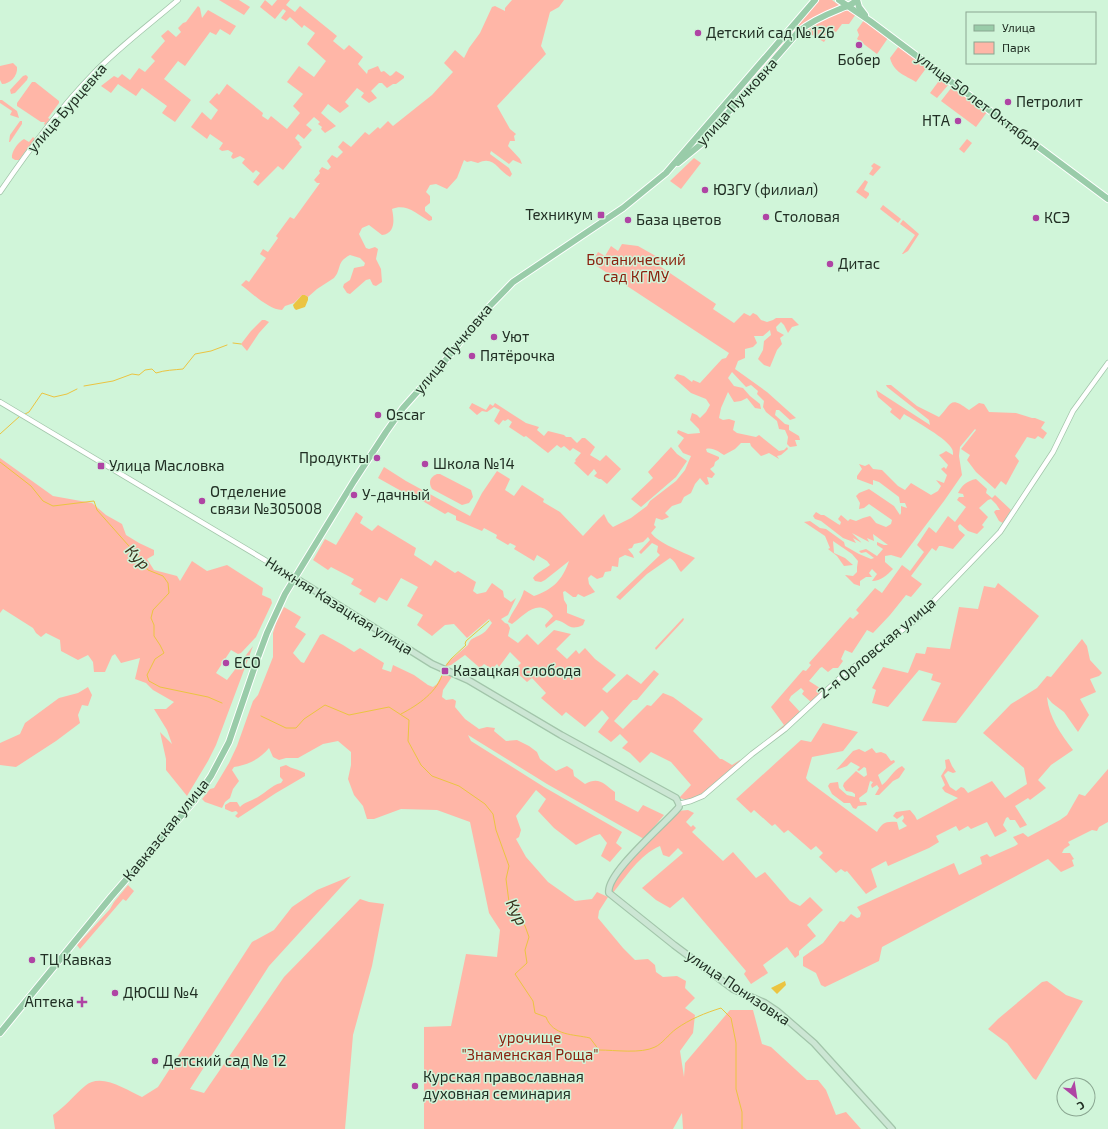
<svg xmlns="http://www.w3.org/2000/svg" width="1108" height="1129" viewBox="0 0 1108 1129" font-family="'Exo 2',sans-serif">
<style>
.green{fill:#ffb6a7}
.water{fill:#ebc441}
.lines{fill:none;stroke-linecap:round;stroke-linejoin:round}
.stream{stroke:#ebc441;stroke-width:1}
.tertiary-casing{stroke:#a2c5aa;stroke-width:6}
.secondary-casing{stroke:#a2c5aa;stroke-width:8}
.primary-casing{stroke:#fff;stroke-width:8}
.tertiary{stroke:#fff;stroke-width:4.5}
.secondary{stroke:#cce6d4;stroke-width:5.5}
.primary{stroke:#99cca9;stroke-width:6}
.poi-dot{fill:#af44a4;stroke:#d0f5d9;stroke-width:1.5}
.labels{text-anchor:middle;stroke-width:3;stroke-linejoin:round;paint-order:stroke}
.poi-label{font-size:15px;fill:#212f24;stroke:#d0f5d9;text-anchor:start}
.street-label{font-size:15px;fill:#212f24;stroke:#d0f5d9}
.park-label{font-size:15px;fill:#8a210f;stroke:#d0f5d9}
.water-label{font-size:16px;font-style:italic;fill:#3c3520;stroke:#d0f5d9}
</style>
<rect width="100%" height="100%" fill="#d0f5d9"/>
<g class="green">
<polygon points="219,0 239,0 250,7 244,15"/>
<polygon points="265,0 272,6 277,0 290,0 286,5 295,12 300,6 337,36 333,41 344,50 349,45 363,57 358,64 367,74 368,70 378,66 381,72 384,71 390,76 392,75 396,71 404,76 404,78 396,84 393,84 387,88 382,83 379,83 371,91 377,98 369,103 361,97 364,93 357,88 345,102 349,106 340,113 328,104 321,113 336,126 325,133 321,129 322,127 318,124 320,122 314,117 306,125 312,130 304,139 298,134 295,138 300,143 299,144 302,147 283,170 278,166 258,186 253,182 260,173 256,170 253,173 242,163 245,159 240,156 233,159 231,157 233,153 228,150 222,151 219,149 223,143 210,134 207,139 191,127 202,112 211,120 218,110 209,102 217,93 219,95 227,84 263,113 262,116 268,120 271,116 287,129 300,113 293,106 303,94 287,82 299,66 314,77 326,61 307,44 315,33 304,25 302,28 290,17 286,21 281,18 286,11 283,9 275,19 260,7"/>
<path d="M512,0H564L559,7L550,12L541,46L546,54L497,106L510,129L516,134L514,136L515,141H510L508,146L520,159L522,164L513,160L509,164L491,151L490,154L509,168L512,174L510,177C498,171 494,155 478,163L471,161L467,162L464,160L457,178L447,189L436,184L430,185L426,192L430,196V203L425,207V211L432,217V220L429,221C417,214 406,203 392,209C394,219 396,233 382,235L369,225L362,228L359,234L366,248L369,249L375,247L378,249L376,259L381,269L382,282L376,286L373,285L370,279L366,280L350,294L347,293L343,287L344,284L350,280L354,268L364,266L365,263L360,258L350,255C336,262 342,269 334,278L317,289L308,297L305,295H302L294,303L285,306L282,310C269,310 252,293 241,285L246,280L249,282L266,258L260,254L263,249L268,252L278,238L276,236L290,217L294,219L320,183H317L314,180L320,173L319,171L322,167L328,170L331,167L327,161L332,155L337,158L343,152L338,147L343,141L351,147L365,132L369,135L378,127L380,129L388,121L393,126L432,95L453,72L444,63L455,50L464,58L469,48L480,33L492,7L495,6L505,11V8Z"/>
<polygon points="818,0 832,0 840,6 808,23 737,99 735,99 735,96"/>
<polygon points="198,6 200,8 202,18 208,10 236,26 230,35 220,29 216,35 210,32 185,66 178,61 164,79 191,100 175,122 162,113 167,106 142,88 136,96 118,84 111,93 101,86 114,76 118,78 122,74 130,80 139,68 145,72 155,61 151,57 165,41 161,36 168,30 176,37 181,32 178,28 183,23 186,22"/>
<polygon points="843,10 852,11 856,14 849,24 842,24 836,32 832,30 824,42 807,32 808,28"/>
<polygon points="864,20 888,38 877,54 857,39 859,35 857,30"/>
<path d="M899,46L927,67L916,82C905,75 894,73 890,58Z"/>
<path d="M13,63L17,67C18,76 10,84 2,84L0,80V66Z"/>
<polygon points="26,75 28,77 27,80 15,93 11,94 10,90 23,76"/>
<polygon points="941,78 949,84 937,98 930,93"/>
<polygon points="32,82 35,82 59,101 59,103 48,118 50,119 45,125 44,124 45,122 41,122 17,106 17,103"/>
<polygon points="952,87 987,112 976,127 941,101"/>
<polygon points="0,100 2,100 17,111 19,118 10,115 12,111 0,103"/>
<polygon points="20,121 22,121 22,124 10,142 9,142 10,135"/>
<path d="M33,137L35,139L34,140L19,160H15L12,158C11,152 18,142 24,139L29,142Z"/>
<polygon points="967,139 972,143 964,153 959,149"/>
<polygon points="694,158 701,163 681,189 670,181"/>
<polygon points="874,163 881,167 873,176 869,174 873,168 871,166"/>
<polygon points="865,180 868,182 864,190 869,193 869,195 866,199 856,192"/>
<polygon points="883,205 901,219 898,223 880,209"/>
<polygon points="903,220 919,234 908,251 903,254 902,254 915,235 900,224"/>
<path d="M622,244L638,246L661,259L658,265L716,304L713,309L734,323L744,313L750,316L753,313L757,315L761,320L767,322L773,320L776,318H792L799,325L792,327L788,333L784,325L781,322L776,327L777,331L784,335L780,338L782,344L777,350L770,367L764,365L758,359L763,350L764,341L771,335L770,330L763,336H754L757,343L753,347L745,349V358L738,361L735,369L767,392L796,418L790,420L779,410H776L775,415L785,424L789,425V430L799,436L800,440H795L797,446L790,447L787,444L788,437L785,430L779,429L777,421L766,412L763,407L764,401L757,394L758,391L751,385L746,387L732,372L728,378L734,386L743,388L750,396L760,404L761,409L755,408L747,398L741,401L734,402L728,392L721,408L719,418L723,420L729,419L735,421L733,430L737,433L756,437L759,435L779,451L784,450L787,447L788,449L781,455L777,456L779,459L769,453L761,456L751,446L750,443H741L735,449L724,455C719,452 713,447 706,449L707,452L719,457V459L715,462L714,466L710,469L715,474L712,478L707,477L709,484L706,485L700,478L695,484L691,493L684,497L681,503L672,506L665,513L669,517L662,520L656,518L654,525L656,527L651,533C658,543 683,552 695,558L681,572C676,566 677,563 670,558L647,574L620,600L616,597L660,555L657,552L658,546L652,543L641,554L639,552L650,540L648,537L643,542L634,544L632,548L628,549L633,555L634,558L625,555L619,558L618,567L612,566L611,571L605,572L603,577L597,579L591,575L588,578L589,584L595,592L584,597L578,594L576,597H573L565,591L563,592L564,600L567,605V613L585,620L583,625C568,632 568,622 556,620L546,628L545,625L553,616C538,597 525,615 512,624L508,622C512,611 521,602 524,590L534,596C554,589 562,580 569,561L545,580L541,582L535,581L533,578C536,573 545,569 550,565L547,561L537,555L534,561L514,549L516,546L510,543L508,545L496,538L497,535L484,528L482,531L456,520V516L448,512L445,514L407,492H403L378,478L384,467L406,481L470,516L482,493L497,471L510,479L505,490L514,496L522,485L544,499L543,502L560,512L583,536C590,529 596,521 604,514L608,522L613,527L631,518L647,506L650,501L676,481L685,470L691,456L683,453L678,446L684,438L677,433L678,430L688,434L700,433L699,429L690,420L692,413L697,415L700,418L706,412L710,405L706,399L691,393L674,378L677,374L684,376L692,382L693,380L700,383L722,359L726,358L729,353L592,263L598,252L605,256L611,246L618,251Z"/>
<polygon points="262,320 265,320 269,322 259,333 247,351 241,344 251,331"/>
<path d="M886,385H891L917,406L939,417C952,404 949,395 969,410L979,403L984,404L989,412L1016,413L1032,418H1035L1045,422L1041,428L1047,433L1043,439L1038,436L1035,439L1027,437L1015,456L1019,461L1006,485L1001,481L995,489L976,472L967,460L970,455L961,449L976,430L975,429L960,447L959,456L962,475L944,501L901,558L891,555L885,556V562L893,569C887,575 881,581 872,581L877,574L872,569L869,573L872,577H866L860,581V586L854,584L845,575L853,576L857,572V567L858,561L852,554L833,541L834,553L845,558L853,565L844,566L837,556L828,549L830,548L825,536L804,522L810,521L820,528L826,529L844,542L845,546L859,554L871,559L874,558L866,552L861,553L859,551L866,549L877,556L883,549L877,545V542L884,545H888L873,534L874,541L867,538L869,542L852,533L862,543L853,538L856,543L843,538L821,521L815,519L813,516L816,512L821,515H824L838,524L840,525L841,522L838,519L841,515L848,521L850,519L856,521L863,518L870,516L872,518L876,523L886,527L891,524L892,520L869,504L864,508L859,509L860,503L856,496L859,493L869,489L894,506L900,515L901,513V506L907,508L905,503H900L899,497L879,482L873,480V485L857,479V476L862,469L859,464L865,466L869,464L873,469L882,470L898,486L905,490L911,483L931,495L938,491L941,486L936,480L944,483L947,475L941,469L944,467L946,469L948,465L939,455L943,453L946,451L953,455C953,454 953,450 952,449C948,439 915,421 904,414L900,420L890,412L892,409L878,397L876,390L930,425L929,420L887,387Z"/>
<polygon points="472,403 486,410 490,404 493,406 495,403 526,423 539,427 537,430 544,436 548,431 564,435 566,437 571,437 577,443 582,438 585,438 595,447 590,455 600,461 606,455 621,469 607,484 601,479 599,479 594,476 597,473 594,469 588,476 574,463 576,461 575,460 581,453 573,448 570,451 564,446 561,448 557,445 548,453 526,436 524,437 509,427 512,422 508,419 505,421 503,420 499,425 494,421 500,410 494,407 487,412 482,411 477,415 469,408"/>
<polygon points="671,447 677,454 687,461 676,477 641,507 631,499 653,478 648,472"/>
<polygon points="0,458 53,496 92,503 106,515 122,524 126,535 139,543 154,550 154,555 147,559 154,570 177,576 180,581 192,561 207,571 227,565 263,588 262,595 271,599 272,603 256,637 241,653 238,654 231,650 216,673 227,680 253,646 216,745 208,761 187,796 166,770 166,759 160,732 172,744 167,730 154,709 166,709 174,702 153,690 146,683 135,679 140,658 121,663 115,654 112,656 105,672 94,672 93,662 88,655 78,660 61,651 60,640 46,633 41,637 36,633 33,628 3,609 0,613"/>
<path d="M437,474H440L471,490L473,497L469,503L462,505L432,489C428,482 430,477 437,474Z"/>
<path d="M976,479L987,489L986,493L992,498L995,495L1011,510L1003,523L999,521L994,512L996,510H1000L996,504L991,499L988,500L979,508L988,517L982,525L984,527L977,534L968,531L960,524L958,526L959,530L965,535L953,549L942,546H939L936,551L932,548L911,576L922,584L911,597L906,595L890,615L873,633L867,630L852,653L845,650L841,659L843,661L838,668H833L828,672L822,667L820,668L809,681L823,690L811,702L802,694L804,691L801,688L791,696L789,700L800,712L784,729L770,738L771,736L784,725L771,707L803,670L806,671L811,665L809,663L850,617L853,619L859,613L856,610L875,588L882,593L902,565L910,571L924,552L917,545L929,527L936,533L948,516L955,522L966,507L957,500L959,497H964L963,494L958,493C962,485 967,481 976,479Z"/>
<path d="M356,512L363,517L360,523L372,531L378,525L416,548L414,555L431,566L435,560L455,573L458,571L476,582L473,591L477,594L486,592L492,583L503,591L504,597L511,602L516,598L508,615L501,619L505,623L508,624L510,628L508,636L518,643L527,634L538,645L554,630L571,634L556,649L567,659L576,650L579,654L585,648L595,659L616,675L602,689L607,693L627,674L641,684L654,670L659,674L637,700H633L614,721L623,729L647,705L651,706L663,693L673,697L703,719L693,731L720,759H722L732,765L740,760L739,763L701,795L689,801L680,798V797L691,785L671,762L651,752L640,763L630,753L622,748L628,742L620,734L611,742L598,732L609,718L602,710L585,727L566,712L562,716L541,698L546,693L532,678L527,682L514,670L521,663L510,652L499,667L497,664L492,669L484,664L480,668L465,655L451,665L447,666L446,664L468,645C470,638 475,638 480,635C485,633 489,627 492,623L489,619L467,638L454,624L445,625L432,636L417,625L423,615L407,606L418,587L401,578L387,601L379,597L375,603L359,594L362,590L351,584L354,579L331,567L328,570L313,560L325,539L336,545Z"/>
<polygon points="998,583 1039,616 956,723 922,721 941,683 931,680 933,674 919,670 888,707 872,703 876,690 872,688 883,667 908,673 916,653 925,654 927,647 950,649 959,607 978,609 984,586 995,588"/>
<path d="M284,607L301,617L295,627L306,634L293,653L301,662L304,663L320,635L323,634L343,645L354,652L360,648L384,663L382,669L391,672L393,665L414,675L428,685L433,687L437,684L442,675L439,671L440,669L453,675L443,690L442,697L446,700L453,699L456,701L455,707L465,719L479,729L487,727L495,728L494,731L506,741L517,740L529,746L537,752L540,759L556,771L567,766L573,770L574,776L585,784C599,776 604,784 615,792V800L638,812L643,805L664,815L644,839L547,784L468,735L471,741L544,787L622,832L616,843L622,848L610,862L601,856L607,843L600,834L594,836L576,845L554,828L538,811L546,799L536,790L516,816L521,830L519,837L516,839L526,857L548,882L575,901L592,899L597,892L608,897L599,911L598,918L623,948L635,960L648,959L655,965L656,972L663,977L677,976L686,981L685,988L695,998L685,1008L695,1015L693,1033L680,1051L684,1077L685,1063L730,1010H753L762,1044L771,1047L807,1080H818L826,1090L836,1115L846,1112L861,1129H683L682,1113L673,1129H424V1027L451,1026L466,954L497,957L500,930L489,913L470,822L437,810L401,809L374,819H367L363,806L354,795L348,779L351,765V752L338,741L323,744L298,758H286L279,760L273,757L269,748C260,759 248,765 234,767L232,770L239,781L233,789L230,798L225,802L222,808L205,802L202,799L210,789L214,788L229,763L237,746L253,701L258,695L273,657V633L276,623Z"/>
<polygon points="683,618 684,619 683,621 656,650 655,648"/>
<path d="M1082,639L1087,646L1090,660L1102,673L1099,676L1090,679L1096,692L1080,699L1089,715L1078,732L1064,712L1052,703L1047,697C1049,718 1061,734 1073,750L1051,765L1038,780L1046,788L1030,800L1028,798L1015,806L1027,825L1020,828L1015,820H1010L1008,817L1006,818L1003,825L1007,831L995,837L987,822L971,829L968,826L959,831L956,826L936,836L939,842L929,848L888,866L886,861L871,869L877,887L866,894L847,871L845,872L841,869L836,873L819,857L823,853L816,846L811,850L788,830L784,833L775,824L772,826L754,810L751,813L736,799L801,740L811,742L823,723L858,732L843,751L812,757L806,778L808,781L877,832C882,823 885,821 897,822L899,830L907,826L902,821L904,818L903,815L897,819L893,816L896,812L910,810L915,816L917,820L958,798L945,792L942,788L945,785L941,776L946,768L945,760L949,759L952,766L956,772L953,773L948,771L944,775L950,787L956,791L961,787L964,788L968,793L992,781L1005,798L1027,784L1024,768L983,733L1011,704L1037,688L1047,676L1051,677Z"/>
<polygon points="88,687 92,695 88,706 82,705 78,715 80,723 56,741 16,767 0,765 0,743 20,734 25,723 59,698 78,693"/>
<path d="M872,748L876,753L881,752L886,754L891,761L894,760L895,762L878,775L882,785C890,779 892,771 902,766L905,769L899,778L893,781L879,795H875L879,788L877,785L872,788L871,785L873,782L870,781L867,792L859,798L860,802H866L867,805L858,806L856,809L853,808L850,803H844L832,794L828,786L830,783L838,782L839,788L847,795L855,797V794L852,792L846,791L843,786L844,783L856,771L864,777L867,775L866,768L864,767L859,771L857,770L860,767L851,762L847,766L836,770L853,751L859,749L865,752Z"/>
<path d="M286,765C292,769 298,769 305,773V776L276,793L238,818L235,816L238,813L236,811L232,812L225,809V805L230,802H237L240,807C245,802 249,802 254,799C264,795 271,785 281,783L283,780L280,777V767Z"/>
<polygon points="1108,769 1108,822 1099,827 1097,831 1092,830 1068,842 1070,845 1064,849 1062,853 1070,853 1074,859 1072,860 1074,866 1061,872 1048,859 882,947 879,961 825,987 821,985 816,973 803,966 803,957 823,943 840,921 844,922 851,914 857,918 860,917 861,913 857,907 954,863 959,875 982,864 980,857 987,854 990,857 1015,846 1018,844 1013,837 1023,833 1028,837 1060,820 1067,815 1079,794 1085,796"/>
<path d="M688,810L694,813L686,822L691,827L693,825L696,828L692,832L723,861L733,852L756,878L765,872L790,901L800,906L810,897L823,910L807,925L816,936L799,951V955L795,958L787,947L763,965L768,973L751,984L744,974L746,971L683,897L670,908L656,900L642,888L683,853L678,848L669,857L663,855L660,846C639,855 626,877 612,894L610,890L616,877L677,811Z"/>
<path d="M351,876L269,966L190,1089L204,1093L284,977L360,899L369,902L384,904L372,966L353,1035L345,1129H55L53,1115C65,1107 74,1095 85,1086C101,1072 126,1090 142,1097L158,1087L252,942L274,930L292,907L317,890Z"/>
<polygon points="128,885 134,891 126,901 123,899 80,949 77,945 110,909 114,902"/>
<polygon points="1047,981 1066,995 1083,1001 1036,1080 1033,1078 1007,1043 988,1029 998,1019 1042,982"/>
</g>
<g class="water">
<polygon points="302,295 305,295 308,297 308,300 305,307 296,310 294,308 293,305"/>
<polygon points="785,981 786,985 777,994 771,988"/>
</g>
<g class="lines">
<g class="stream">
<polyline points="233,343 241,344"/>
<path d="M84,386L113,381L132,374L139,375L145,370L152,369L156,373C165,370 174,370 183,369L195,354L211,351L227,345"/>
<polyline points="25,414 29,412 42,393 54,397 67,394 77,389"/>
<polyline points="0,434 20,416"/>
<polyline points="0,462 31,486 43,501 53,506 94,501 97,510 136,554 148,570 163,576 168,583 169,593 153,610 151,618 154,625 154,636 160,645 164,653 155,659 147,675 149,681 160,687 208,697 222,703"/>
<polyline points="445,667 451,659 466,645 465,644 466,641 489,621"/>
<path d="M401,714C418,705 438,692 443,672"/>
<path d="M261,716L286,728H296L304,719L325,705L349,715L389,707L409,720L408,741L421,765L432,776L459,786L485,804L493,814L496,830L509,866L506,879L509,902L525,926L529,937L525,950L527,963L515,974L533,1001L535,1013L546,1017C553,1036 573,1034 590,1038L599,1050C615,1050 641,1054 655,1047C662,1044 669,1034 676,1029C690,1019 705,1013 721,1008L731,1018L736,1043V1089L742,1112V1129"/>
</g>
<defs>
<g id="tertiary">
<path d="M0,192C28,151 58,110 93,74C119,47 150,24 178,0"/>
<polyline points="0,402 295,578"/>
<polyline points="679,804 691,801 703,796 752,754 785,729 841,677 918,618 926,609 1000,532 1053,452 1073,411 1108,363"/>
</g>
<path id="secondary" d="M295,578L432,664L468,680L561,735L676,798L679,804V807C666,823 605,874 609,893L674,945L733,989L765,1003L777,1011L814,1043L892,1129"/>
<g id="primary">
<polyline points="839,0 870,21 1108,199"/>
<polyline points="857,0 859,7 865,15"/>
<path d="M678,163L700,145L798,32C810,22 825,15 840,9C846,6 852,6 856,0"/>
<polyline points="0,1033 111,897 194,801 211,776 229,742 257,660 267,633 285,594 354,481 386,432 403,408 444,362 485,311 513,282 623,208 666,173 815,0"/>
</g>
</defs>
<use href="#tertiary" class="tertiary-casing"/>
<use href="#secondary" class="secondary-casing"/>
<use href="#primary" class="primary-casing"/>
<use href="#tertiary" class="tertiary"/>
<use href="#secondary" class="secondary"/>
<use href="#primary" class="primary"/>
</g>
<g class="poi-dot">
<circle cx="698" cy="33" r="4"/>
<circle cx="859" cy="45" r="4"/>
<circle cx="1008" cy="102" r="4"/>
<circle cx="958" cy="121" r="4"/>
<circle cx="705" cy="190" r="4"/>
<rect x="597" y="211" width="8" height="8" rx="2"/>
<circle cx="766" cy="217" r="4"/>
<circle cx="1036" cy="218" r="4"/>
<circle cx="628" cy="220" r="4"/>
<circle cx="830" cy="264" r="4"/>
<circle cx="494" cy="337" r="4"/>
<circle cx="472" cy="356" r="4"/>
<circle cx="378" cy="415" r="4"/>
<circle cx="377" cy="458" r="4"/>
<circle cx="425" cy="464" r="4"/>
<rect x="97" y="462" width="8" height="8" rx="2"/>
<circle cx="354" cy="495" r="4"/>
<circle cx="202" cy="501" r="4"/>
<circle cx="226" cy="663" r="4"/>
<rect x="441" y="667" width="8" height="8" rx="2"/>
<circle cx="32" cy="960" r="4"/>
<circle cx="115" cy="993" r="4"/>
<path d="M80 996h4v4h4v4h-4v4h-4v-4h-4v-4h4z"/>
<circle cx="155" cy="1061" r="4"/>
<circle cx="415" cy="1086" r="4"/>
</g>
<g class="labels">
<g class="poi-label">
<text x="706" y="38">Детский сад №126</text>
<text x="859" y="65" text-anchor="middle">Бобер</text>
<text x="1016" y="107">Петролит</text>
<text x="950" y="126" text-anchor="end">НТА</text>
<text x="713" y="195">ЮЗГУ (филиал)</text>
<text x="593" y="220" text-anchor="end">Техникум</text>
<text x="774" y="222">Столовая</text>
<text x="1044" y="223">КСЭ</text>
<text x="636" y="225">База цветов</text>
<text x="838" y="269">Дитас</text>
<text x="502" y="342">Уют</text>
<text x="480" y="361">Пятёрочка</text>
<text x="386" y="420">Oscar</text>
<text x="369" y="463" text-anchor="end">Продукты</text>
<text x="433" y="469">Школа №14</text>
<text x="109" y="471">Улица Масловка</text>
<text x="210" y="497">Отделение<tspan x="210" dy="17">связи №305008</tspan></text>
<text x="362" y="500">У-дачный</text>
<text x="234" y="668">ECO</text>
<text x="453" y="676">Казацкая слобода</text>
<text x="40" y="965">ТЦ Кавказ</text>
<text x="123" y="998">ДЮСШ №4</text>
<text x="74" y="1007" text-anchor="end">Аптека</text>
<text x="163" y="1066">Детский сад № 12</text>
<text x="423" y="1082">Курская православная<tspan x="423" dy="17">духовная семинария</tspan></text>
</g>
<g class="street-label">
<text transform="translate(978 101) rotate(37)" y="5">улица 50 лет Октября</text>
<text transform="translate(737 102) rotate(-48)" y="5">улица Пучковка</text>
<text transform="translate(67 108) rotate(-49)" y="5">улица Бурцевка</text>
<text transform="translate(453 349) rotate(-50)" y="5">улица Пучковка</text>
<text transform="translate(339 606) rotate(32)" y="5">Нижняя Казацкая улица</text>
<text transform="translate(877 648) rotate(-40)" y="5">2-я Орловская улица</text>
<text transform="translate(166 830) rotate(-51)" y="5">Кавказская улица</text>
<text transform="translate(738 988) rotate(34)" y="5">улица Понизовка</text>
</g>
<g class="park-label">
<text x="636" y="265">Ботанический<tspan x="636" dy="17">сад КГМУ</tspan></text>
<text x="530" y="1043">урочище<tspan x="530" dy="17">"Знаменская Роща"</tspan></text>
</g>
<g class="water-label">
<text transform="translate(138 557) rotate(46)" y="6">Кур</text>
<text transform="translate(517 912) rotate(63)" y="6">Кур</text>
</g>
</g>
<rect x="966" y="12" width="130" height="52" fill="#d0f5d9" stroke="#8aa691"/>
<rect x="974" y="25" width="20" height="6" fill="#99cca9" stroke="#8aa691"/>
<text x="1002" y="32" font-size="12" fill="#212f24">Улица</text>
<rect x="974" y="42" width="20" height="12" fill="#ffb6a7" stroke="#8aa691"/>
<text x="1002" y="52" font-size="12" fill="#212f24">Парк</text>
<g transform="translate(1076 1097) rotate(150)"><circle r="19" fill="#d0f5d9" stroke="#8aa691"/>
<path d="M0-3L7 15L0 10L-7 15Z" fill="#af44a4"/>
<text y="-6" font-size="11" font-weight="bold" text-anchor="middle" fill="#212f24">С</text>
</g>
</svg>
